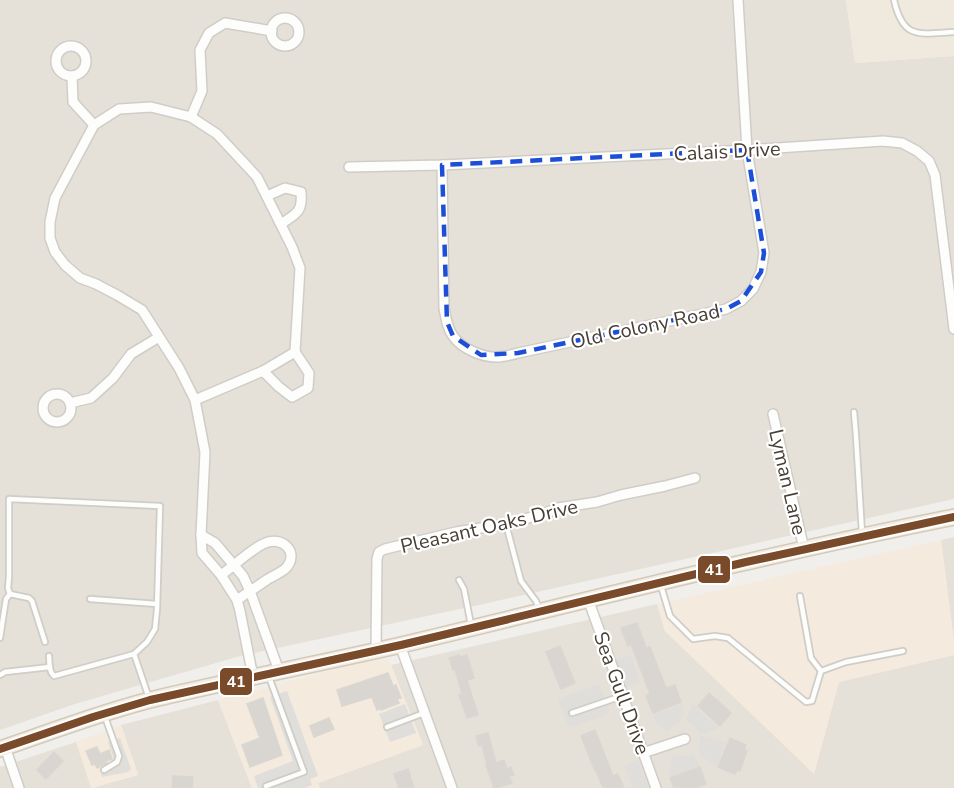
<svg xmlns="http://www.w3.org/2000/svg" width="954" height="788" viewBox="0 0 954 788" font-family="'Nunito Sans',sans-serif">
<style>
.residential{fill:#e6e1d8}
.commercial{fill:#f4eadd}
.education{fill:#efeadd}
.parking{fill:#e0deda}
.building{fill:#d9d6d2;stroke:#dad6d0;stroke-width:1.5}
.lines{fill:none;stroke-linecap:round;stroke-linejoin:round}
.service-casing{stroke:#cfcdc8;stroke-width:8}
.minor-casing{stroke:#cfcdc8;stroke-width:12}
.primary-casing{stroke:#d4cab7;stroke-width:18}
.service{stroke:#fdfdfc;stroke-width:4.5}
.minor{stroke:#fdfdfc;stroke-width:9}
.primary{stroke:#f1ece4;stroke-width:15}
.bus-1-casing{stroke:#fff;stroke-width:12}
.bus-1{stroke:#7a4b2a;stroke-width:8}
.marked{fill:none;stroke:#1d4ed8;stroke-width:4.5;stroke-dasharray:12 8;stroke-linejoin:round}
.labels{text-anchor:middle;stroke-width:4.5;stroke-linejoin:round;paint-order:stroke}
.street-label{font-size:20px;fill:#484036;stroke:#fff}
.line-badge{stroke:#fff;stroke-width:2}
.badge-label{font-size:16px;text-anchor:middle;font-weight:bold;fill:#fff}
</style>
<rect width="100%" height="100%" fill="#f1efeb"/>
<g class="residential">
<polygon points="0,0 846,0 855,63 954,56 954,499 488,603 240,656 75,704 0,730"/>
<polygon points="954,537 954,642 941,540"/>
<polygon points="657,604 665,631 814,773 839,682 954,655 954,788 320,788 318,783 423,745 391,665"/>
<polygon points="218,700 252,788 0,788 0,767 76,742 92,788 138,775 121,725"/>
</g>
<g class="commercial">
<polygon points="941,540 954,642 954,655 839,682 814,774 665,631 657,604"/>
<polygon points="378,658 387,660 391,665 423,745 318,783 320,788 252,788 218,700"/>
<polygon points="121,725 138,774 91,788 76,742"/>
</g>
<polygon class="education" points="846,0 954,0 954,56 855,63"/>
<g class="parking">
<polygon points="631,655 640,682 625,687 615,660"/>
<polygon points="599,684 610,713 569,728 558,699"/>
<polygon points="287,691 318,776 310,779 312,785 305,788 258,788 254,776 293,761 270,697"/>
<polygon points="405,704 416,733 390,742 379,714"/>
<polygon points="681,704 684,713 680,721 667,732 656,722 653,714"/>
<polygon points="693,705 718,728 717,729 700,735 693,725 685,720"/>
<polygon points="700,736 726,742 717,767 700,756 700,752 697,749 700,742"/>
<polygon points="120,738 131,769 128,772 102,777 100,769 111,765 114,760 108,742"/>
<polygon points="693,753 700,766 671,777 669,774 673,755 679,756 687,756"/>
<polygon points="638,760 649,788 633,788 624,766"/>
</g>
<g class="building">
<polygon points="637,623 646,648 650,647 666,688 675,685 681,702 653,713 646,696 650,694 631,644 628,646 621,628"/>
<polygon points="560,646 575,683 561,689 546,652"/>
<polygon points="459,655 460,657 467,655 474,678 467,680 478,715 467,718 459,695 462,694 455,669 453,670 449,658"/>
<polygon points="388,673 393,686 396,685 401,698 397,699 399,703 381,710 380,708 377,710 372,697 342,706 337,690"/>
<polygon points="709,693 731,713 720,726 698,706"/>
<polygon points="263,698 282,755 250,767 242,745 260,738 247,704"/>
<polygon points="329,718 334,729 314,737 310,726"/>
<polygon points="595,730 613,776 618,774 624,788 603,788 596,770 595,771 581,736"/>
<polygon points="488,733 496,763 504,760 507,769 511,767 514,775 509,776 512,783 496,788 494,788 486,765 487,765 482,745 479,746 476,736"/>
<polygon points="730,738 746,745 744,749 747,751 740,771 737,770 735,774 718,767"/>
<polygon points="97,747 100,754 109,750 112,759 106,761 107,763 97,768 95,764 92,765 86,751"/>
<polygon points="54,752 63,761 46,779 37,770"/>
<polygon points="700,767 706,784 695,788 674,788 670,778"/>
<polygon points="408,769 414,788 399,788 394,774"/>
<polygon points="173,776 193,777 192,788 172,788"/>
</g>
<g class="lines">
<defs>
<g id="service">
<path d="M894,0C903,40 919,34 954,32"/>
<polyline points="854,412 856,436 862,533"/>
<polyline points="506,524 521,581 536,601 539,608"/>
<polyline points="459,580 464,589 471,625"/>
<polyline points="661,586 670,616 693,639 715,636 728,638 806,702 812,701 821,671 846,662 903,651"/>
<polyline points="800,596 811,658 821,671"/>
<polyline points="90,599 157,604"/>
<polyline points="0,638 6,599 10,594"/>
<polyline points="45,642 32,601 29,598 10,594 8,588 9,577 9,499 160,506 157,609 155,629 147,642 134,654 149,698"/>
<path d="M49,656C50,662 48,671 54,676L134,654"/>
<polyline points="0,675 5,672 50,667"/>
<polyline points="572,713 622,696"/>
<polyline points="387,727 424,713"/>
<polyline points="104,770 117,762 119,756 105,717"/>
<polyline points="266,786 304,772 269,677"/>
</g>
<g id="minor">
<circle cx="285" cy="32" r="14"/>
<circle cx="71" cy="61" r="15"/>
<polyline points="72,76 73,102 94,125"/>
<polyline points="191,117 202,91 200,50 209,33 225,23 272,31"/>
<path d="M442,165L444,308C446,318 447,328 453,336C462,349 483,358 499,357C505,356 512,355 518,353L726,309L741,301L753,289L761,272L764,253L747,150L738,0"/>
<polyline points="349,167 442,165 747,150 883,141 902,143 917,151 929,161 935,175 954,329"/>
<path d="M267,196L285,188L301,192C303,212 296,214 281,224"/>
<polyline points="263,371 279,387 292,397 308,388 309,373 295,352"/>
<circle cx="57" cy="408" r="14"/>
<polyline points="195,400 263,371 295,352 300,268 292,247 257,177 217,134 191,117 151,107 119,109 94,125 55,198 50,222 50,238 55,252 65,265 80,278 96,284 117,295 142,310 179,368 195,400 205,452 201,535 202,553 221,575 237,600 240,611 253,677"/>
<polyline points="70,403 91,398 113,378 131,354 159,337"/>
<polyline points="773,414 804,549"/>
<polyline points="201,535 215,543 243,576 250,591 279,671"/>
<path d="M221,575C234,566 249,551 263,544C282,534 301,553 285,569C280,573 273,576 268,579C258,586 247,593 237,600"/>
<polyline points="588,599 656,788"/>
<polyline points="400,645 452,788"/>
<polyline points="376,650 377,559 379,552 385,549 456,532 506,524 543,514 558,508 597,502 621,495 665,486 695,478"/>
<polyline points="5,747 19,788"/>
<polyline points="643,753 685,739"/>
</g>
<path id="primary" d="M0,749C50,732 99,713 150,700C233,680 318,664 401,645C585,601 768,554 954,517"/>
</defs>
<use href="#service" class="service-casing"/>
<use href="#minor" class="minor-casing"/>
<use href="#primary" class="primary-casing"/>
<use href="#service" class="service"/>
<use href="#minor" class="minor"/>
<use href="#primary" class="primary"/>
<defs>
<polyline id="bus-1" points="0,749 93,717 150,700 401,645 746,562 954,517"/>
</defs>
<use href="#bus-1" class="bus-1-casing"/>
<use href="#bus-1" class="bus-1"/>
</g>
<path class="marked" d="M747,150L764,253L761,272L741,301L726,309L518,353L481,355L453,336L447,322L442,165Z"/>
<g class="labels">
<g class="street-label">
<text transform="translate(727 151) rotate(-3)" y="7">Calais Drive</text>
<text transform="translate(645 326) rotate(-12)" y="7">Old Colony Road</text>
<text transform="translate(788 482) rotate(77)" y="7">Lyman Lane</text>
<text transform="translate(489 526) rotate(-13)" y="7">Pleasant Oaks Drive</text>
<text transform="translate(622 693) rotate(70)" y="7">Sea Gull Drive</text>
</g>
</g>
<g class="line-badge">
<rect x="697" y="555" width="34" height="29" rx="6" fill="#7a4b2a"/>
<rect x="219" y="667" width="34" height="29" rx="6" fill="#7a4b2a"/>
</g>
<g class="badge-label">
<text x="714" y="575">41</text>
<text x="236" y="687">41</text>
</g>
</svg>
